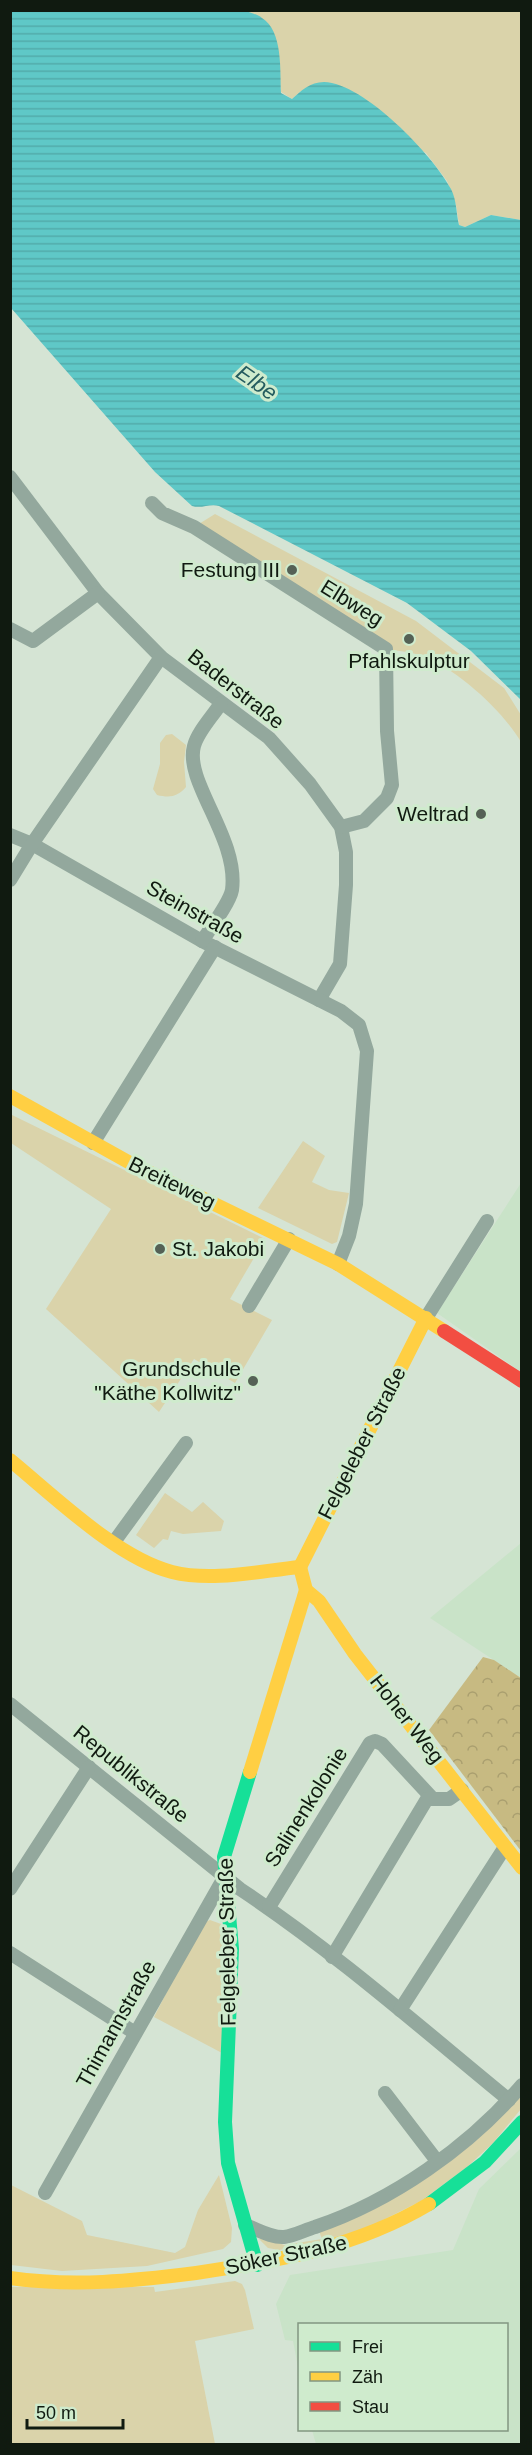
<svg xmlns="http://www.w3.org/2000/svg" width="532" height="2455" viewBox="0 0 532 2455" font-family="Helvetica,sans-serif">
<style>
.built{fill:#c9e3c8}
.green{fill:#dad3aa}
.forest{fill:url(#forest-crowns)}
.water{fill:url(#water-rules)}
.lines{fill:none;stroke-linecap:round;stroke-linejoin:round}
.street{stroke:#93a89d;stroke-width:14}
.fast{stroke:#16e098;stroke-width:14}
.slow{stroke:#ffcf43;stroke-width:14}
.jam{stroke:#f24e42;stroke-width:14}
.poi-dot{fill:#556155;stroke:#cfebcd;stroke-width:2}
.labels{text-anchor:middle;stroke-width:6;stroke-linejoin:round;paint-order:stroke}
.poi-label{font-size:21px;fill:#101a10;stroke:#cfebcd;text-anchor:end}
.street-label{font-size:21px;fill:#101a10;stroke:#cfebcd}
.water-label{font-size:22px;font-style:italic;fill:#255c5f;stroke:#cfebcd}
</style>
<defs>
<pattern id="forest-crowns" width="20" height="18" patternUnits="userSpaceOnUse" patternTransform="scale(1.5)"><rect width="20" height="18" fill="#c7ba82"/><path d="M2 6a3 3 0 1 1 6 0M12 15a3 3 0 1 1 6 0" fill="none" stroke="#aa9f6f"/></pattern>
<pattern id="water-rules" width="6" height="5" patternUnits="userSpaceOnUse" patternTransform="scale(1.5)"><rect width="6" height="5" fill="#5fc8c7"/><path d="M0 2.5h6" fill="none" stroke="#52abaa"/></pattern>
</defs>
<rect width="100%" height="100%" fill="#d5e4d4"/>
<g class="built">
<polygon points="521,1183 521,1372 437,1313"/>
<polygon points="521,1543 521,1678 430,1618"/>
<polygon points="521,2148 521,2444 316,2444 312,2430 506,2430 506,2324 300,2324 299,2372 293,2341 285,2340 276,2304 290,2275 453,2250 479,2189"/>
</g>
<g class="green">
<polygon points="244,11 521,11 521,220 491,215 465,227 459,225 456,205 447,181 426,153 301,91 292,99 281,92 276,40"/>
<path d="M215,514L416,621L504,688L521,715V742C503,711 457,669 423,656C411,652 398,651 386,649L194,527Z"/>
<path d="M172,734L186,745L184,762L186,787C177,797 170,798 157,795L153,789L160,764V743L166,735Z"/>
<polygon points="10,1114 265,1239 230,1299 272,1320 235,1383 194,1359 159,1412 46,1309 111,1209 11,1143"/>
<polygon points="303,1141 325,1156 312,1182 329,1190 349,1193 337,1242 332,1244 258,1208"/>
<polygon points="165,1493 192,1512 203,1502 224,1521 221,1531 183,1534 171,1531 168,1540 163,1539 154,1548 136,1535"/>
<polygon points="210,1920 221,1924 225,1935 222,2053 154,2017 202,1923"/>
<polygon points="521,2093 521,2109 493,2143 467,2167 421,2201 351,2236 279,2250 268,2248 259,2239 264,2237 284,2245 322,2239 319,2231 376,2206"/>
<polygon points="219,2175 232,2228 231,2242 223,2249 147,2266 62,2271 11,2265 11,2185 82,2221 87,2235 175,2253 185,2247 198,2210"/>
<polygon points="235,2281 242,2284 245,2290 254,2329 195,2341 215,2444 11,2444 11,2287 154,2287 155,2292"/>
</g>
<polygon class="forest" points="483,1657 494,1660 521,1678 521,1851 429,1730"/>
<path class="water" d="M244,10C250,13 257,14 262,18C283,31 280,70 281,93L292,99C301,91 310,82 324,82C364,83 433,155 451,189C457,201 456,213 459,225L465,227L491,215L521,220V700L471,651L407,603L219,506C210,503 202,509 192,506L155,472L11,308V11Z"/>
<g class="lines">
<g class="street">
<polyline points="10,477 98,593 161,657 269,738 310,784 341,827 346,852 346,885 340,964 319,1000"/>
<polyline points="152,503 162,513 194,527 386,649 387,731 392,785 387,798 364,821 341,827"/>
<polyline points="10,629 33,641 98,593"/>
<polyline points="10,835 32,844 202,941 341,1011 359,1025 367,1051 356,1204 349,1236 338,1264"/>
<polyline points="10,880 32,844 161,657"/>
<path d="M202,941C210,929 230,902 232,890C239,838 184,782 194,746C198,731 213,716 221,703"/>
<polyline points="93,1143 215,947"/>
<polyline points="249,1306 289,1239"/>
<polyline points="426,1318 487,1221"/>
<polyline points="114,1542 186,1443"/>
<path d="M10,1704L240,1889C335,1952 421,2028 509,2100"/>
<polyline points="10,1889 89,1767"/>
<polyline points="269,1907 370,1743 375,1741 382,1744 433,1799"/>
<polyline points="10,1953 135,2033"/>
<polyline points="332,1957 427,1799 449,1799 462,1790"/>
<polyline points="400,2010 505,1847"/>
<polyline points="385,2093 437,2161"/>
<polyline points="45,2193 225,1876"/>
<path d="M245,2225C257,2229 271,2238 284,2237C294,2236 305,2230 315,2227C392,2201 469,2147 522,2085"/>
</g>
<g class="fast">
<polyline points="250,1772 224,1857 232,1949 225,2122 228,2163 257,2265"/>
<polyline points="429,2204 485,2162 522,2122"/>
</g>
<g class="slow">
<polyline points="10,1096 132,1164 338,1264 444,1331"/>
<path d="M10,1460C54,1496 117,1558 172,1572C212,1582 259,1571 300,1567"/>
<polyline points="300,1567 306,1590 319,1601 355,1654 522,1868"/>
<polyline points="300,1567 426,1318"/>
<polyline points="250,1772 306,1590"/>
<path d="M10,2278C73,2287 133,2281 196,2273C278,2261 357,2247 429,2204"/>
</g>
<polyline class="jam" points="444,1331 522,1381"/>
</g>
<g class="poi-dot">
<circle cx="292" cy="570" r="6"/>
<circle cx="409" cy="639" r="6"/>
<circle cx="481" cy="814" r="6"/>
<circle cx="160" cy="1249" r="6"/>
<circle cx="253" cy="1381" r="6"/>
</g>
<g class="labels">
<g class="poi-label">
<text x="280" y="577">Festung III</text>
<text x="409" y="668" text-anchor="middle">Pfahlskulptur</text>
<text x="469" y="821">Weltrad</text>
<text x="172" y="1256" text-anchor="start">St. Jakobi</text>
<text x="241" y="1376">Grundschule<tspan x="241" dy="24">"Käthe Kollwitz"</tspan></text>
</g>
<g class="street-label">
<text transform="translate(352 603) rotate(32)" y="7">Elbweg</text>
<text transform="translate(236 689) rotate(38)" y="7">Baderstraße</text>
<text transform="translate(195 912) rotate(29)" y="7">Steinstraße</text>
<text transform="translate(172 1183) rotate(26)" y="7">Breiteweg</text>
<text transform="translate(362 1443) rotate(-63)" y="7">Felgeleber Straße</text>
<text transform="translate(407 1719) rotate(52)" y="7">Hoher Weg</text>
<text transform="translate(131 1774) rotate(39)" y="7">Republikstraße</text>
<text transform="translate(306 1807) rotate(-58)" y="7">Salinenkolonie</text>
<text transform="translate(227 1942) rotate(-91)" y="7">Felgeleber Straße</text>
<text transform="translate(116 2024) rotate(-61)" y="7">Thimannstraße</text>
<text transform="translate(286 2255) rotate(-12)" y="7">Söker Straße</text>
</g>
<g class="water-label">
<text transform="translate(257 382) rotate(35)" y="8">Elbe</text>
</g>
</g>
<rect width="532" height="2455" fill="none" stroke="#101a10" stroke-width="24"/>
<rect x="298" y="2323" width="210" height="108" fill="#cfebcd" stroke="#839781" stroke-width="1.5"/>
<rect x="310" y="2342" width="30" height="9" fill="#16e098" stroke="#839781" stroke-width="1.5"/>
<text x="352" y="2353" font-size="18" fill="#101a10">Frei</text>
<rect x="310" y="2372" width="30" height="9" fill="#ffcf43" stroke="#839781" stroke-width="1.5"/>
<text x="352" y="2383" font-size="18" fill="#101a10">Zäh</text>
<rect x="310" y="2402" width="30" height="9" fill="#f24e42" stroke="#839781" stroke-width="1.5"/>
<text x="352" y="2413" font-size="18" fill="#101a10">Stau</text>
<path d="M27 2419v9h96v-9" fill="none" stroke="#101a10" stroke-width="3"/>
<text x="36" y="2419" font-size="18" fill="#101a10" stroke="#cfebcd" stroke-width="4.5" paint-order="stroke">50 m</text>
</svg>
